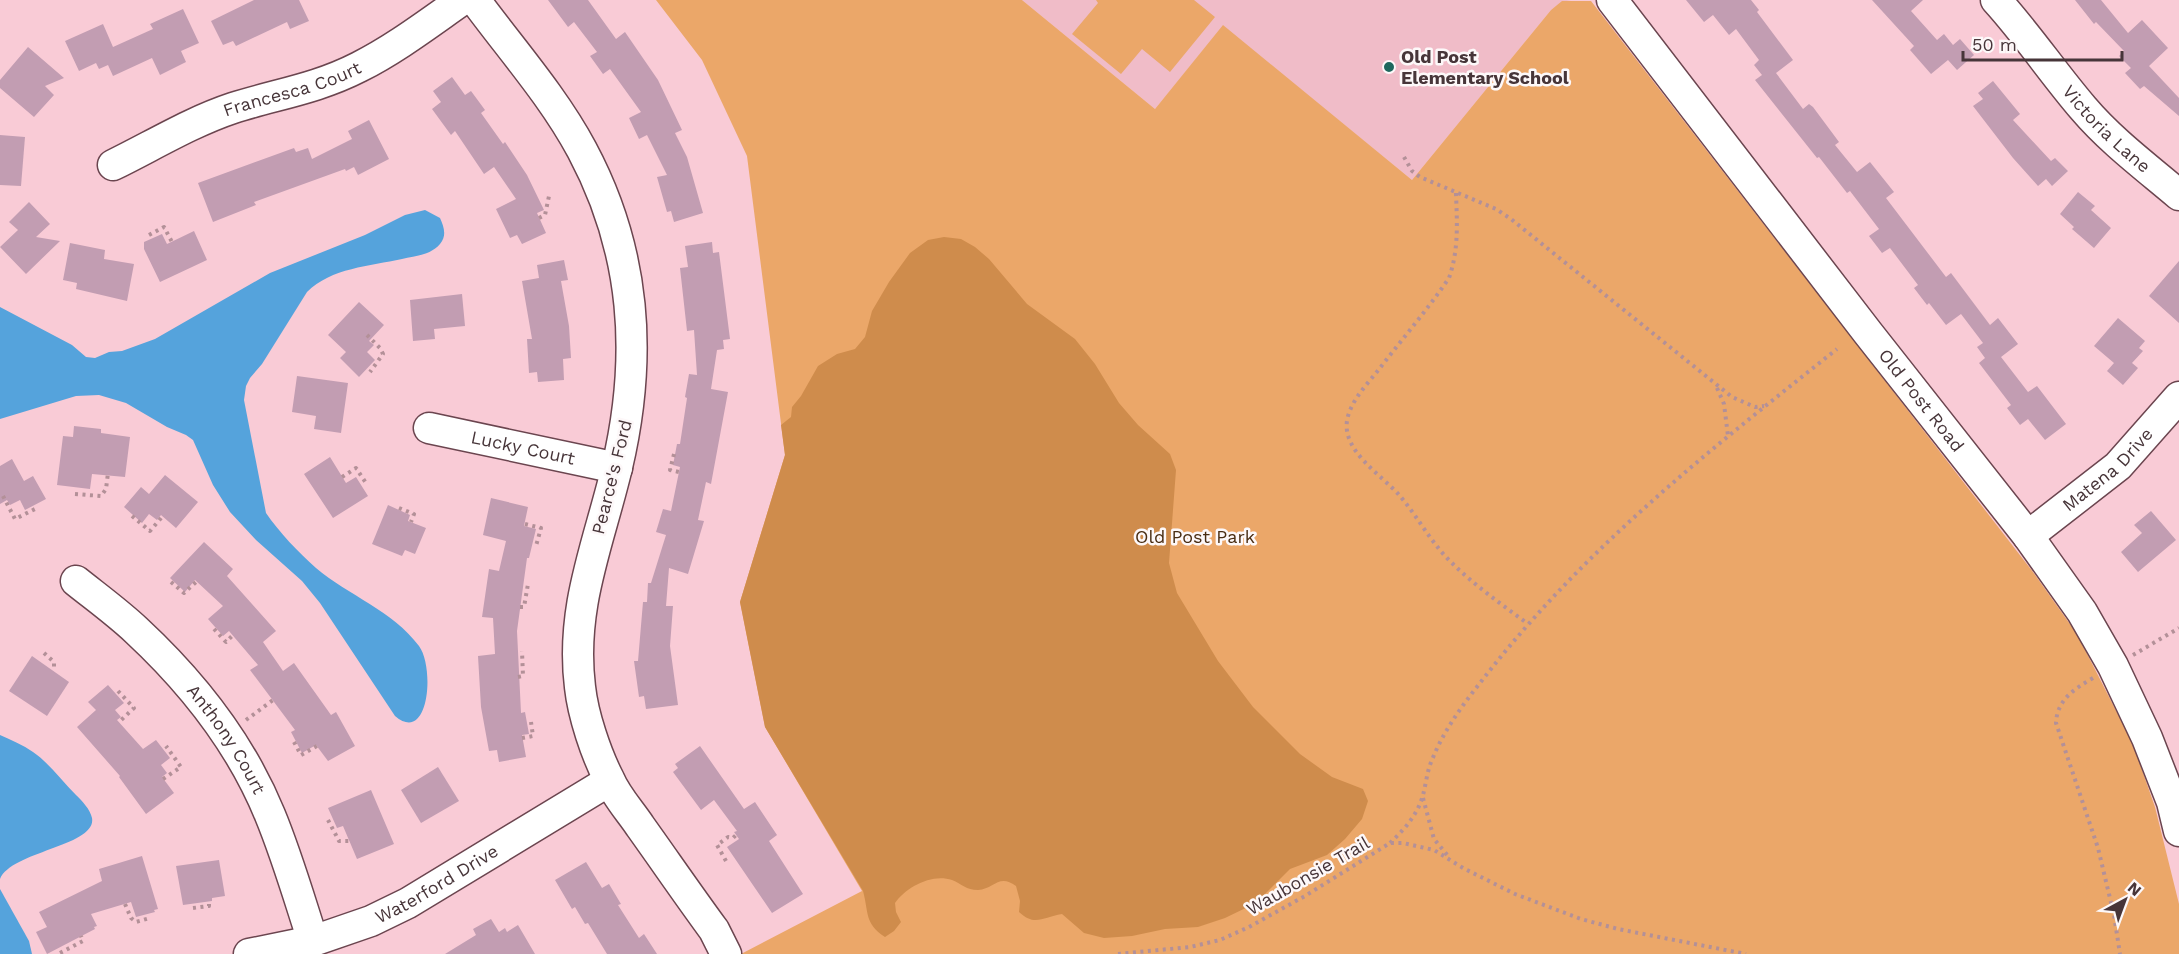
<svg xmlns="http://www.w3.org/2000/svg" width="2179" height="954" viewBox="0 0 2179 954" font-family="'Work Sans',sans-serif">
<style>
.built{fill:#f0bcc8}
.green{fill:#eba769}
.forest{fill:#cf8c4c}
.water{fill:#55a3dc}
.building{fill:#c29db2}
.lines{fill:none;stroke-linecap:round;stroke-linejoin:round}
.minor-casing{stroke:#6b454f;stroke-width:33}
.path{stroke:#b39098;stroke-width:4;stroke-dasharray:3 4.5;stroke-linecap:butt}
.minor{stroke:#fff;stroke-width:30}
.poi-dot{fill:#1e675d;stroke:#fdf8f9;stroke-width:2}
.labels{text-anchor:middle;stroke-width:5;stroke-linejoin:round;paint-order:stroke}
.poi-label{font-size:18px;font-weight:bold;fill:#473539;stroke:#fdf8f9;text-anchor:start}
.street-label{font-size:18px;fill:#473539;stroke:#fdf8f9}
.park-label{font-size:18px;fill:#492d12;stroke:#fdf8f9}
</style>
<rect width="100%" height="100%" fill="#f9cbd6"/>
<polygon class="built" points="1022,0 1571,0 1562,2 1551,10 1412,180 1223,26 1155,109"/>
<g class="green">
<polygon points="656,0 1022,0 1155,109 1223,25 1412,180 1551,10 1562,1 1591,1 2033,572 2077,634 2133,744 2155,807 2179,904 2179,954 741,954 862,891 765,727 740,602 785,455 747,156 702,60"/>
<polygon points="1096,0 1194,0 1215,17 1170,72 1142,49 1121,74 1072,34 1098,3"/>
</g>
<path class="forest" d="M944,237L961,239L975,247L989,259L1027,304L1075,339L1095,364L1119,403L1138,425L1170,454L1176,470L1169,563L1177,593L1218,661L1253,707L1300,754L1332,777L1363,789L1368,801L1362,819L1345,839L1327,855L1290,869L1256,903L1225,918L1198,927L1165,929L1132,936L1104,938L1084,933L1062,914C1043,917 1035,927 1019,912L1020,901L1016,886C999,873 994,889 978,890C966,890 962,884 952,880C932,873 906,887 895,903L896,912L901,922L894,931L885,937C864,923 869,913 863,891L765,727L740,602L785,455L781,425L791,417L792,407L801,396L818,366L837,354L855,349L865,337L872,311L889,282L910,253L928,240Z"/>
<g class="water">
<path d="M425,210L440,218C444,227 447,236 440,244C431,255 415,256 402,259C370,266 331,268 307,292L262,364L250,378L246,386L244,400L266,513C279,532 298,552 316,568C348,595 393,611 419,646C435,668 429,745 395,716L320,603L302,581L256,540L230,512L213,485L193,440L186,435L167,427L126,403L99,395L76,396L0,419V307L72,345L86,357L95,358L109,352L122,351L155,339L270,273L365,235L405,215Z"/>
<path d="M0,735C11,740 23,745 33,752C49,763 62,781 76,795C82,801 90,809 92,818C97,846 12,851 0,879Z"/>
<polygon points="0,889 29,941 32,954 0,954"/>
</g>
<g class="building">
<polygon points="254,0 299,0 309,21 290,29 287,22 236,46 233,41 223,45 211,21"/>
<polygon points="548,0 588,0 616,39 625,32 658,80 682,130 675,133 687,157 703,213 674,222 671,211 667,212 657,177 667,175 647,135 639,139 629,118 641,112 610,69 603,74 590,56 597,52 574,22 568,27"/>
<polygon points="1686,0 1751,0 1759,10 1757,12 1793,60 1776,73 1803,109 1809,104 1813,107 1839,142 1835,145 1857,172 1870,162 1894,192 1886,198 1946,277 1951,273 1990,325 1998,318 2018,344 2001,357 2028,392 2037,386 2066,424 2045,440 2028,419 2020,425 2007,408 2011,405 1979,363 1985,358 1977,347 1983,343 1961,314 1946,325 1929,303 1927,305 1914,288 1918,285 1890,248 1882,253 1869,236 1879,229 1850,191 1847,193 1819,157 1817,158 1755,80 1762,75 1754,65 1759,60 1736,29 1729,35 1713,15 1704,22"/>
<polygon points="1872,0 1923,0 1911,11 1937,40 1944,34 1953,45 1960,39 1974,55 1957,70 1948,60 1931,74 1910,50 1914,46"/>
<polygon points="2075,0 2101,0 2128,33 2142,20 2168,48 2149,66 2179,98 2179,116 2144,86 2140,89 2125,73 2131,68 2119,56 2124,51 2096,22 2094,24"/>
<polygon points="183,9 199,43 181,51 186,62 160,75 152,58 113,76 108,65 99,69 96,63 79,71 65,41 103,24 113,47 153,29 150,24"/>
<polygon points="28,47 64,78 45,86 54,95 34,117 0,88 0,80"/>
<polygon points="452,77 465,95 471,91 485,110 481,113 503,144 505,142 527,175 544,210 537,213 546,233 522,244 517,235 510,238 496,209 516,199 494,167 484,174 455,131 451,135 432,109 441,102 433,91"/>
<polygon points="1993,81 2020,114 2013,120 2051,161 2055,158 2068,171 2052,186 2046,179 2038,186 2013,158 1973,106 1983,99 1978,93"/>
<polygon points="369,120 389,159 358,175 354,167 346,171 345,169 254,202 256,205 213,222 198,183 294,148 296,152 308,148 312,159 352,139 348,131"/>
<polygon points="0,135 25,137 21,186 0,185"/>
<polygon points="2078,192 2095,206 2091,210 2111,228 2094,248 2072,229 2074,227 2060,214"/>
<polygon points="29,202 50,224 36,237 60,241 26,274 0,247 18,230 9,222"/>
<polygon points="194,231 207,260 160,282 144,249 144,242 162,234 167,244"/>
<polygon points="712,242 713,253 719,252 730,339 723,340 724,349 717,350 711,389 728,392 711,484 706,482 698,520 704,521 688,574 669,568 666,606 673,606 670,646 678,705 646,709 644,696 639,697 634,661 638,661 643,602 647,602 648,583 651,583 666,535 656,532 663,509 671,511 680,467 673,465 677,444 680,444 687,398 685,397 689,374 697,375 694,330 687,331 680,268 688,267 685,246"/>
<polygon points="70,243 105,250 104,259 134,264 127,301 76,289 77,283 63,280"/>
<polygon points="564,260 568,280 561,281 569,326 571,358 563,359 564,380 538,382 537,372 529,373 527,339 532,339 522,281 539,278 537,265"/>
<polygon points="2179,261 2179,323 2149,296"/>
<polygon points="462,294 465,326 434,329 435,339 413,341 410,300"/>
<polygon points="359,302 384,325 369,341 374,345 367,352 375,360 359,377 340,358 346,352 328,335"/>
<polygon points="2118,318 2145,341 2139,348 2143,351 2132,363 2138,368 2123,385 2107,371 2114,363 2094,346"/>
<polygon points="297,376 348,383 341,433 314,429 316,416 292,412"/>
<polygon points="74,426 101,429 101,433 130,437 125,477 92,474 90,489 57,485 63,436 73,437"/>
<polygon points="330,457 346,483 356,477 368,496 333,518 304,474"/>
<polygon points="12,459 24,481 33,476 46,499 25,510 20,500 10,505 7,500 0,504 0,466"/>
<polygon points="165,475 198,502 176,528 161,515 157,520 149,514 142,523 124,507 141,487 149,494"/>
<polygon points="491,498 528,507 524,526 536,529 529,558 527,558 517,631 521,713 525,712 529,734 522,735 526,757 499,762 497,750 489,751 481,707 478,656 495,654 493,618 482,617 489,569 499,571 506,541 483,535"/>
<polygon points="388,505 410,515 408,521 426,528 415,554 405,550 402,556 372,544"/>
<polygon points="2151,511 2176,540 2138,572 2121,552 2142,533 2134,525"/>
<polygon points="204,542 233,569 227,576 276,631 263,642 283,671 294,663 331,715 336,712 355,746 328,761 316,745 302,753 291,732 295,730 250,670 258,665 229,631 223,636 208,619 223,606 195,580 185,592 170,578"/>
<polygon points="32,656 69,682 47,716 9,691"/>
<polygon points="108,685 124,703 115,710 121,717 117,720 143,749 156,740 170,758 161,765 167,773 162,777 174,793 146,814 119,777 120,776 77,727 96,710 88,702"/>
<polygon points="700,746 744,809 755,802 777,835 769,841 803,894 772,913 727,847 739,839 734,832 737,831 714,800 701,810 673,772 678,768 675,764"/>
<polygon points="438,767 459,801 421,823 401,790"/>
<polygon points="371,790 394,844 357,859 343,826 337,828 328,808"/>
<polygon points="142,856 158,909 154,910 155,912 136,917 131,902 91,914 97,926 94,927 95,929 47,954 36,932 47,927 39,912 102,881 99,869"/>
<polygon points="219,860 225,896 212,898 212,901 183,905 176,866"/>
<polygon points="586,862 602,888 609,884 621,904 618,905 639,938 644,934 657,954 607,954 588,923 585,924 575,907 572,909 555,880"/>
<polygon points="491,919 499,932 505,928 507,932 518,925 535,954 445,954 476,935 473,929"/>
</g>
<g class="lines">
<defs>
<g id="minor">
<path d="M475,0C511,49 553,96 582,150C636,251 643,356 617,467C599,543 570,607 580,687C583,715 596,754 609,779C616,796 630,811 640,826C665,861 689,896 714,930L726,954"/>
<path id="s1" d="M1612,0L1868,333L2028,536L2082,612L2113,666L2147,738L2172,802L2179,831"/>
<path id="s2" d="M1996,0C2027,34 2053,73 2083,108C2111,141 2146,167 2179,195"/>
<path id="s3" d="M113,165C152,146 191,122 233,108C277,94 316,89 359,67C395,49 429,23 462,0"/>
<path id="s4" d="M429,428L617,468"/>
<path id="s5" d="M2028,536L2118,466L2179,397"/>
<path id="s6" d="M76,581C96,597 118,613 136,630C192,682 241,744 270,815C287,856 299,898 313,941"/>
<path id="s7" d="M249,954L313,941L371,921L408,903L609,781"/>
</g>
</defs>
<use href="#minor" class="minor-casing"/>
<g class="path">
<polyline points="1404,157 1412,171 1420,177 1496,209 1511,219 1732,397 1755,407 1764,406"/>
<path d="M1456,193C1457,223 1459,249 1449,278C1428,309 1403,338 1380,368C1369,382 1355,396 1349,413C1336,448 1380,473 1400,496C1417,516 1429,539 1447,558C1471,583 1500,603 1528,624"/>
<polyline points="539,218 545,215 549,196"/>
<polyline points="149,235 164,227 172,242"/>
<polyline points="367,335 380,348 383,354 370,372"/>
<polyline points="1717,388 1724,404 1728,436"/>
<polyline points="674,454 670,470 679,472"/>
<polyline points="342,477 356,468 366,483"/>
<polyline points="75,494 101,496 106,489 108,473"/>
<polyline points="3,496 15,519 37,508"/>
<polyline points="399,508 414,514 411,522"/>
<polyline points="132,516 150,531 162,517"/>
<polyline points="525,524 541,528 536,546"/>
<polyline points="171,582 184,593 197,581"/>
<polyline points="520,607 524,607 528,584"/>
<polyline points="214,629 226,642 233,635"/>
<polyline points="44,653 54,662 54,669"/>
<polyline points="2133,655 2179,628"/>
<polyline points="518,677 523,676 522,651"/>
<path d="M2093,678C2074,689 2057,700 2056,723L2098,848L2114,915L2120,954"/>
<polyline points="118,691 134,708 119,722"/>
<polyline points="246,720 273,700"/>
<polyline points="522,738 533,736 531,722"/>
<polyline points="294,742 301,755 317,746"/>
<polyline points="163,779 181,767 166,746"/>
<polyline points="1423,798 1434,839 1448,856"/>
<polyline points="328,820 339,841 349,841"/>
<path d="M1390,843C1404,830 1418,814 1423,795C1426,784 1427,771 1432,760C1443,732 1461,707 1480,683C1583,549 1706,453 1837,349"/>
<polyline points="726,861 717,845 728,837 733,838 736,835"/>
<polyline points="125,904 131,918 136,922 150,918"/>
<polyline points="193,908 209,906 209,902"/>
<polyline points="60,953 83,941 81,936"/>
<polyline points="1118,954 1190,947 1220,940 1249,927 1305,896 1390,843 1403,843 1434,850 1463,868 1515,894 1581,919 1618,929 1746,954"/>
</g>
<use href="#minor" class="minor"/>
</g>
<circle class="poi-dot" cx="1389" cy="67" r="6"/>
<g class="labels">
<g class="poi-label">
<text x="1401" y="63">Old Post<tspan x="1401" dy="21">Elementary School</tspan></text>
</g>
<g class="street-label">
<text dy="6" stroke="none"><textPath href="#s3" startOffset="195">Francesca Court</textPath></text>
<text dy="6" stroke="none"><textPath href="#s2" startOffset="170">Victoria Lane</textPath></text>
<text dy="6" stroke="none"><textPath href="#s1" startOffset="506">Old Post Road</textPath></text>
<text dy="6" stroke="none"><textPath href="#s4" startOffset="96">Lucky Court</textPath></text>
<text dy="6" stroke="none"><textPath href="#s5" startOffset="104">Matena Drive</textPath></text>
<text transform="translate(612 477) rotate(-76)" y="6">Pearce's Ford</text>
<text dy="6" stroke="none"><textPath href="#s6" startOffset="220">Anthony Court</textPath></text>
<text transform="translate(1308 876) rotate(-30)" y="6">Waubonsie Trail</text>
<text dy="6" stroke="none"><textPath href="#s7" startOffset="202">Waterford Drive</textPath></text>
</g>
<g class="park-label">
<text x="1195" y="543">Old Post Park</text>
</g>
</g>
<g transform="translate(2125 900) rotate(41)" stroke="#fdf8f9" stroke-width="4.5" paint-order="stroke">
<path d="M0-4.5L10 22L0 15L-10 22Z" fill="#473539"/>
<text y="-9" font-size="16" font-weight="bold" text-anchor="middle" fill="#473539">N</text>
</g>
<path d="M1963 51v9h159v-9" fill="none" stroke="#473539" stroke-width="3"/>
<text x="1972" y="51" font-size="18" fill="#473539" stroke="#fdf8f9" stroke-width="4.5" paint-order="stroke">50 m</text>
</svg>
